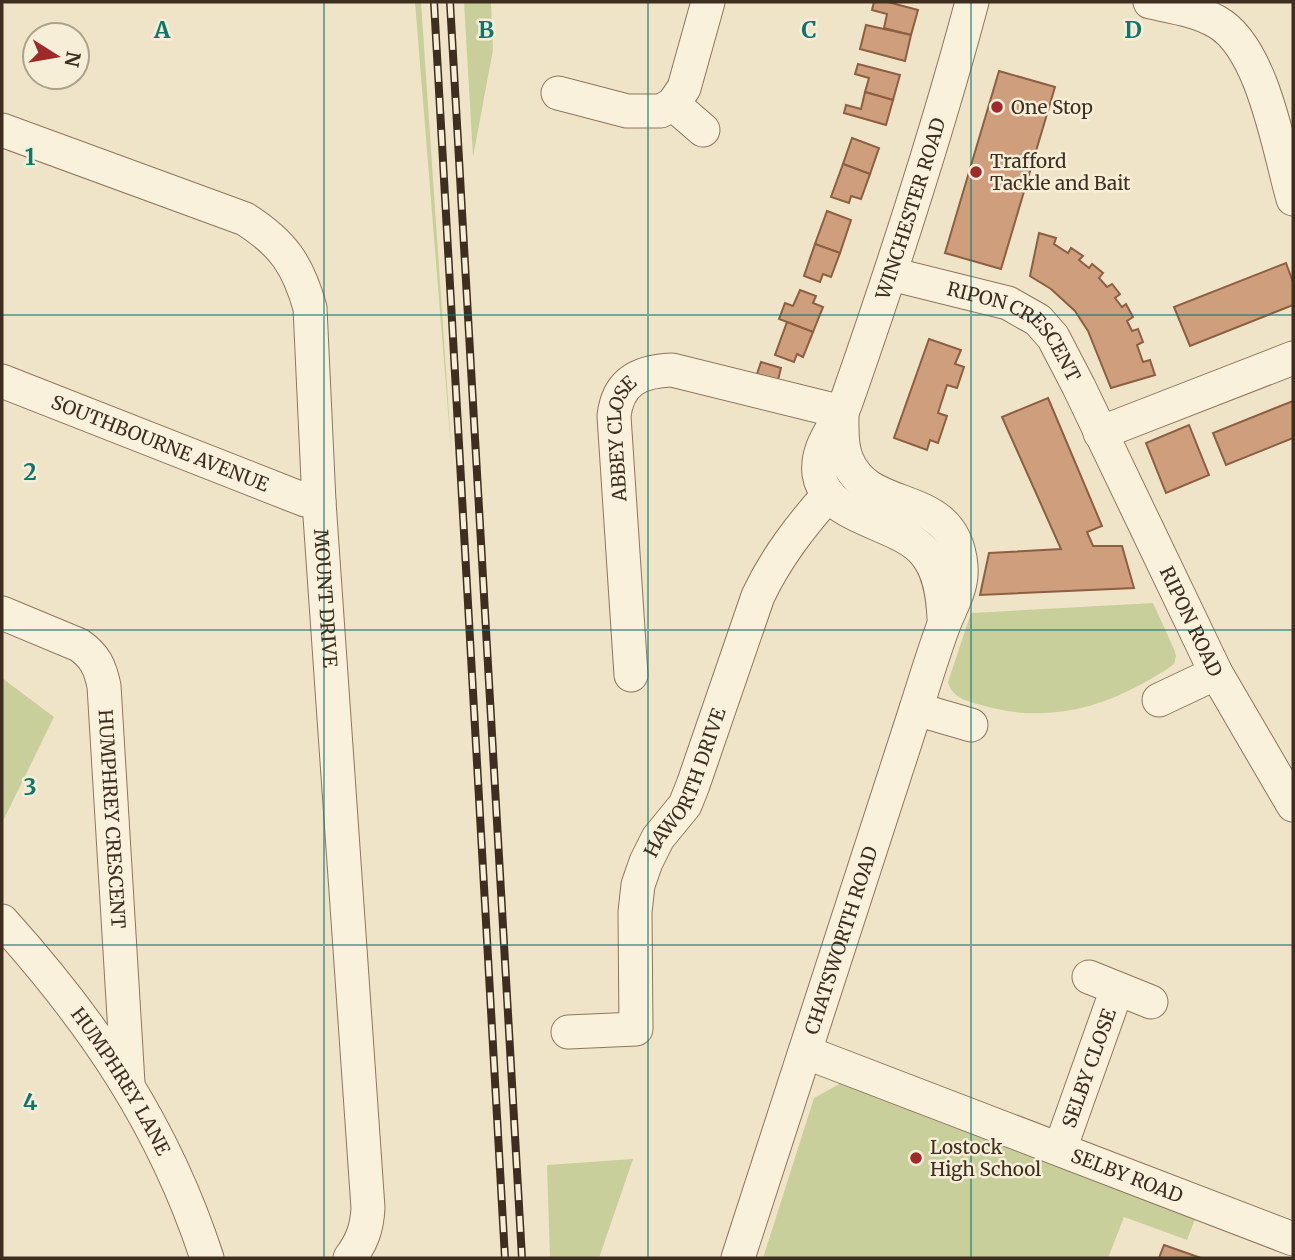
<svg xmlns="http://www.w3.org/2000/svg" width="1295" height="1260" viewBox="0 0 1295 1260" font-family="Merriweather,serif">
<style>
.green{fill:#c9cf9b}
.building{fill:#cf9f7d;stroke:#8d5f41;stroke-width:2}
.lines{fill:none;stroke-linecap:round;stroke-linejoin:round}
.minor-casing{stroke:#8d765c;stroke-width:35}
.minor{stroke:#faf1dc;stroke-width:33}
.rail-casing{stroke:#3d2e20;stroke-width:8}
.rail{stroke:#f7eed8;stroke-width:5;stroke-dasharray:16;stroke-linecap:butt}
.grid{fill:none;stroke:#0f766e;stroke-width:2;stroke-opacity:0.55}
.poi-dot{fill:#9e2a2b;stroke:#f7eed8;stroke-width:2.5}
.labels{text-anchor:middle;stroke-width:5;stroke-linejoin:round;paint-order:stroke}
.poi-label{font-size:19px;fill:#3d2e20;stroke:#f7eed8;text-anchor:start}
.street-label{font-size:19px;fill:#3d2e20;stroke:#f7eed8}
.grid-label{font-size:23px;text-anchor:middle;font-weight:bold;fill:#0f766e;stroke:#f7eed8;stroke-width:5;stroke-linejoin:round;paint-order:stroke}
</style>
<rect width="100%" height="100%" fill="#f0e4c8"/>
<g class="green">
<polygon points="415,2 421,2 453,473"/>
<polygon points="464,2 491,2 493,50 473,157"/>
<path d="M1153,603L1174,649L1176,656L1174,664C1164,672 1152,678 1142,684C1090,712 1039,722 981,705C967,701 952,698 948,682L971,613Z"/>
<polygon points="2,678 54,717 2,823"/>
<polygon points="841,1083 1195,1219 1187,1240 1124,1217 1108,1258 763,1258 814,1098"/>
<polygon points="633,1159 599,1258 550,1258 547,1165"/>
</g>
<g class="building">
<polygon points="874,2 888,2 918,10 911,35 884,28 887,14 872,10"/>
<polygon points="866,25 911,35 905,61 860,49"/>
<polygon points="858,64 900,75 893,100 865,92 869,78 855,74"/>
<polygon points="999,71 1055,87 1001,269 945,253"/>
<polygon points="865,92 893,100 886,125 844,113 846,105 861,109"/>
<polygon points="852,138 879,148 870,174 843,164"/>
<polygon points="843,164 870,174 861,199 851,196 849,203 831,197"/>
<polygon points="827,211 851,220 840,253 815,244"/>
<polygon points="1039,233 1056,238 1054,244 1068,253 1071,248 1083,256 1079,260 1089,268 1092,264 1103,273 1099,278 1107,287 1112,284 1120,294 1115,298 1122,307 1126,304 1133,317 1127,321 1132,331 1138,329 1143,342 1137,345 1143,362 1150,360 1155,375 1111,388 1088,331 1075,311 1051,289 1030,276"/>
<polygon points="815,244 840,253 831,277 823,274 820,282 804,276"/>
<polygon points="1286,263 1293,282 1293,305 1190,346 1174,307"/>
<polygon points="800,290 816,296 813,303 823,307 813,332 779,319 785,303 793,306"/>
<polygon points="787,322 813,332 803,357 797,354 794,362 775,355"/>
<polygon points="929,339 961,350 955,364 964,367 957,388 947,385 938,413 947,416 938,443 930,440 927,450 894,438"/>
<polygon points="761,362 781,368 778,380 757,374"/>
<polygon points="1048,398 1102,526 1087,532 1093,546 1122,546 1134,588 980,595 989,553 1061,549 1002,417"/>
<polygon points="1293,401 1293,438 1226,465 1213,433"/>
<polygon points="1189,425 1209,475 1166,493 1146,443"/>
<polygon points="1164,1245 1201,1258 1159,1258"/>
</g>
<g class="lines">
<defs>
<g id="minor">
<path d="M1150,2C1173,7 1196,10 1217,22C1263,48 1279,150 1293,199"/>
<polyline points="558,93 627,111 661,111 673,104 684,88 708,2"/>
<polyline points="673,104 703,130"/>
<path id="s1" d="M2,130L245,219C283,243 298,265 310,308L319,502L368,1208C367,1228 362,1242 350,1258"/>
<path id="s2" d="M891,274L1008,303L1038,320L1053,337L1079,387L1216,673L1293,805"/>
<path id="s3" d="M2,381L305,500L319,502"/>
<polyline points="1100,433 1293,358"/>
<path id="s4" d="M2,613L79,645C95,656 100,667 104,686L128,1083"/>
<path id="s5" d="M944,618C943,596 940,571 925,553C899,521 826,520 819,474C816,452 830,433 840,415C845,408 847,399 850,391C895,262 937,133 972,2"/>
<path id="s6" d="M631,675L614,416C618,381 640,371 672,370L842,412"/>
<polyline points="1159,700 1216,673"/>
<polyline points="916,709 971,725"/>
<path id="s7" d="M2,921C94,1023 164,1126 207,1258"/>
<polyline points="1089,977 1151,1002"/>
<path id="s8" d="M568,1032L636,1029L635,912L638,885L646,862L658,838L685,805L693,785L758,596C776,558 800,527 828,495"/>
<path id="s9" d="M805,1052L1293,1239"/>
<path id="s10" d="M1060,1149L1117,989"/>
<path id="s11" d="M738,1258L916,709C925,681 933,654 943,627C950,607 963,589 961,566C954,487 870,517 847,460C841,445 842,428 842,412"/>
</g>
</defs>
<use href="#minor" class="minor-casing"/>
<use href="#minor" class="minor"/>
<defs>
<g id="rail">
<polyline points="434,2 505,1258"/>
<polyline points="450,2 522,1258"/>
</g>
</defs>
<use href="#rail" class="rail-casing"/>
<use href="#rail" class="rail"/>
</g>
<path class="grid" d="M324,2V1258M648,2V1258M971,2V1258M2,315H1293M2,630H1293M2,945H1293"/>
<g class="poi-dot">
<circle cx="997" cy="107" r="7"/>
<circle cx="976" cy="172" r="7"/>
<circle cx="916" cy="1158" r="7"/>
</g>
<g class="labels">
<g class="poi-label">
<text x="1011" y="114">One Stop</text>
<text x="990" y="168">Trafford<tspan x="990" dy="22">Tackle and Bait</tspan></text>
<text x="930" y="1154">Lostock<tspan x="930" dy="22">High School</tspan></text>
</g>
<g class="street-label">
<text dy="7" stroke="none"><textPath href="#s5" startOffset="488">WINCHESTER ROAD</textPath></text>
<text dy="7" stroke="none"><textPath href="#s2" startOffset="142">RIPON CRESCENT</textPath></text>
<text dy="7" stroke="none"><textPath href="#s3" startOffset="170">SOUTHBOURNE AVENUE</textPath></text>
<text dy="7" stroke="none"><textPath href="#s6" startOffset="238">ABBEY CLOSE</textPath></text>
<text dy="7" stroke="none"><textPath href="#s1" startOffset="663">MOUNT DRIVE</textPath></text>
<text dy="7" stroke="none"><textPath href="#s2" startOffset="494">RIPON ROAD</textPath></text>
<text dy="7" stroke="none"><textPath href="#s8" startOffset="326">HAWORTH DRIVE</textPath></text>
<text dy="7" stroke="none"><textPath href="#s4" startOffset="266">HUMPHREY CRESCENT</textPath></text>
<text dy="7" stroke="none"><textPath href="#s11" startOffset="334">CHATSWORTH ROAD</textPath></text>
<text dy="7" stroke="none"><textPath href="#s10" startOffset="86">SELBY CLOSE</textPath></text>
<text dy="7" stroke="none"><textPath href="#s7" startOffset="200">HUMPHREY LANE</textPath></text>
<text dy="7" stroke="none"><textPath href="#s9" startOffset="345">SELBY ROAD</textPath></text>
</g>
</g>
<g class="grid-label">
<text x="162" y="38">A</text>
<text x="486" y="38">B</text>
<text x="809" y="38">C</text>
<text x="1133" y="38">D</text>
<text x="30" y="165">1</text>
<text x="30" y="480">2</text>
<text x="30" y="795">3</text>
<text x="30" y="1110">4</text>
</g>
<rect width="1295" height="1260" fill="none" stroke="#3d2e20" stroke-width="7"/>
<g transform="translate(56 56) rotate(101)"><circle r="33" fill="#f7eed8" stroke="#ada18e" stroke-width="2"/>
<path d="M0-5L12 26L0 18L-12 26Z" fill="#9e2a2b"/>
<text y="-10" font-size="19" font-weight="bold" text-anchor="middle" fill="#3d2e20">N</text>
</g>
</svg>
